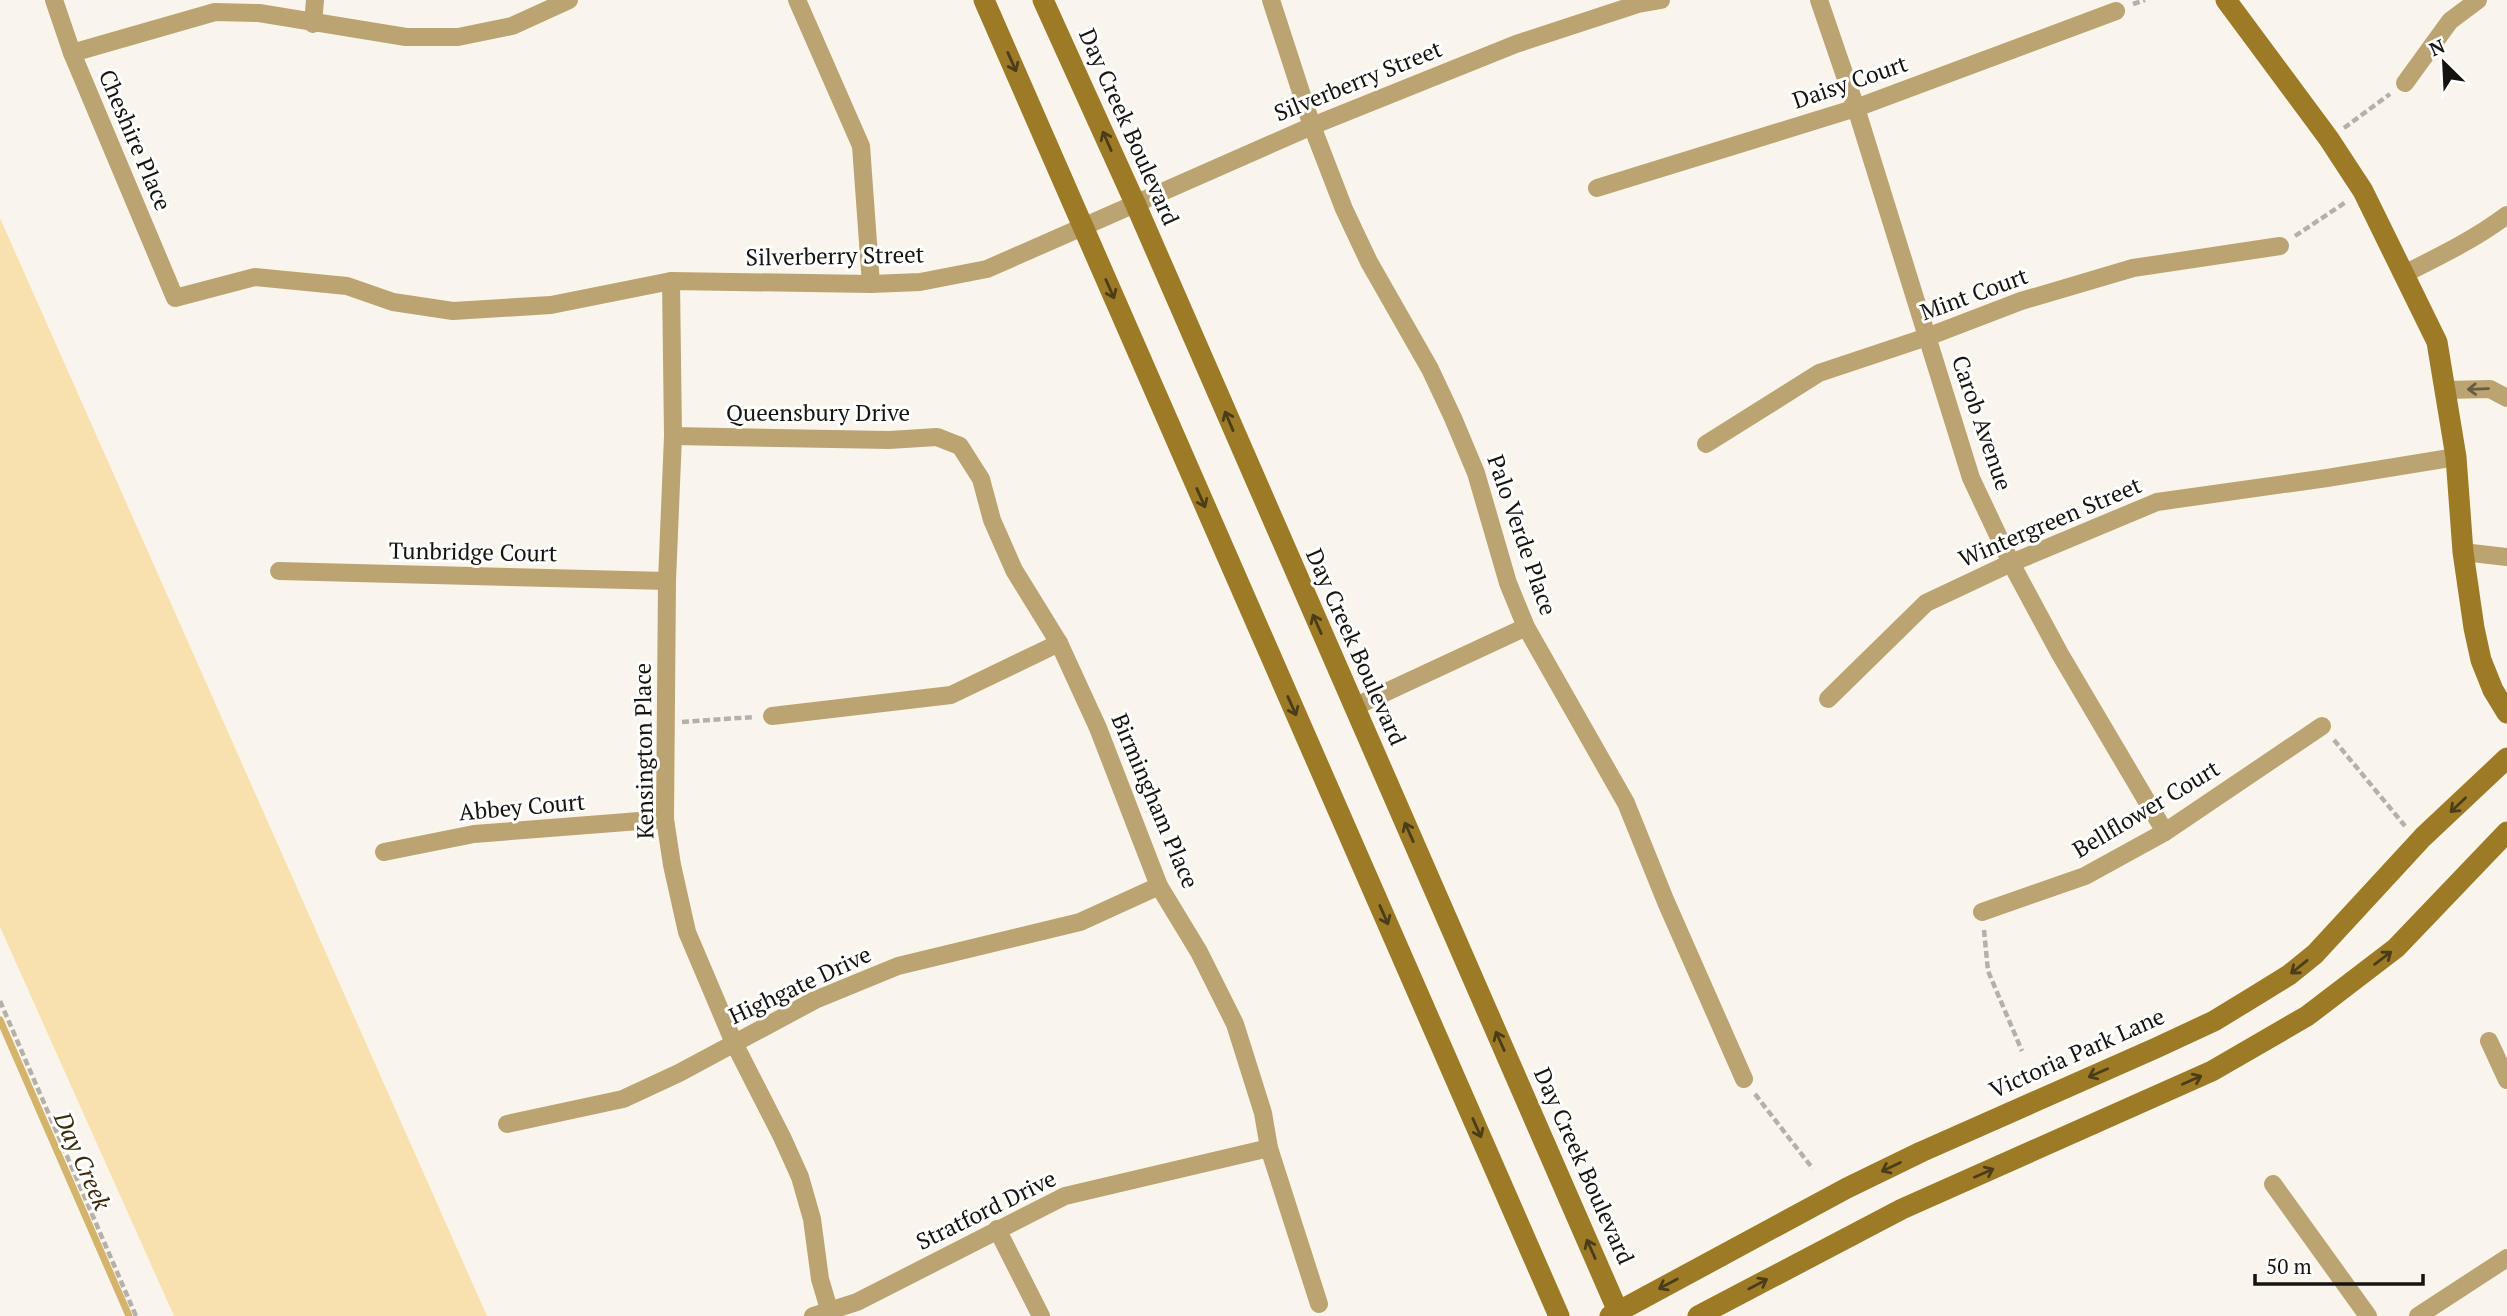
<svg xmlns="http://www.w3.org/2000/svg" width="2507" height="1316" viewBox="0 0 2507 1316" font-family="'PT Serif',serif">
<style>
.green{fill:#f9e1af}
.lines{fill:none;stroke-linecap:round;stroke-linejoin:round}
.stream{stroke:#d4b36b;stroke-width:7}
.path{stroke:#b5b1aa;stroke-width:4.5;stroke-dasharray:7 3.5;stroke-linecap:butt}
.street{stroke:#bba472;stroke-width:18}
.secondary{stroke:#9d7b26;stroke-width:21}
.oneway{stroke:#4b3d19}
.oneway2{stroke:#685c41}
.labels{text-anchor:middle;stroke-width:6;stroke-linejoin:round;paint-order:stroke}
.street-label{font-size:23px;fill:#151410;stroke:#fff}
.water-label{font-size:24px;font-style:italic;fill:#392b0a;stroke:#fff}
</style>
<rect width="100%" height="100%" fill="#faf5ec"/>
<polygon class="green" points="0,218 487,1316 174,1316 0,927"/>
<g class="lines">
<polyline class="stream" points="0,1020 129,1316"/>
<g class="path">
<polyline points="2133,4 2145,0"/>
<polyline points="2344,128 2390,94"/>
<polyline points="2295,236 2346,202"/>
<polyline points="682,722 754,717"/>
<polyline points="2334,740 2405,826"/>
<polyline points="1984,930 1988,971 2022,1051"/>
<polyline points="0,1001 136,1316"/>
<polyline points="1755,1094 1813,1169"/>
</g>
<g class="street">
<polyline points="54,0 72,53 175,298 255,277 347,286 393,302 453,311 551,305 671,281 871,284 920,282 987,269 1312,126 1516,44 1638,4 1661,0"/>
<polyline points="797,0 861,146 871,284"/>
<polyline points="1271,0 1312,126 1344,209 1369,262 1430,369 1453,418 1476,473 1508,583 1526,627 1626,803 1666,902 1744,1079"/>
<polyline points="1819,0 1856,108 1971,478 2011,563 2060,654 2165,832"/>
<polyline points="313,24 315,0"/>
<polyline points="72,53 215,12 259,13 406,37 458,37 512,26 569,0"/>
<polyline points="2405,83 2450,21 2478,0"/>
<polyline points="1597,188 1856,108 2116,11"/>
<path d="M2404,274C2440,256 2475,239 2507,215"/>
<polyline points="671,281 673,436 667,581 665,819 672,865 687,932 734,1043 782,1137 800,1177 812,1219 820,1279 831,1316"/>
<polyline points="2446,390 2490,389 2507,398"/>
<polyline points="673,436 889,440 937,437 960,446 981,479 992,520 1014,570 1059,643 1098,728 1159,886 1199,952 1235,1024 1263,1113 1269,1148 1319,1304"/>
<polyline points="1706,444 1819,373 1927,337 2021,301 2133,268 2280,246"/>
<polyline points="2463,552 2507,557"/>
<polyline points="279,571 667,581"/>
<polyline points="1828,699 1926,603 2011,563 2157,502 2327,478 2456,457"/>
<polyline points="1354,707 1526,627"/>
<polyline points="772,716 951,695 1059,643"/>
<polyline points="384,852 474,834 665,819"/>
<polyline points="1982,912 2085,876 2165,832 2322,726"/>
<polyline points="2489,1041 2507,1080"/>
<polyline points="507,1124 623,1099 679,1073 815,1000 898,966 1080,922 1159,886"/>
<polyline points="2273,1184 2368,1316"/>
<polyline points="997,1229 1041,1316"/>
<polyline points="813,1316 857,1302 1065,1196 1269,1148"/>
<polyline points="2418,1316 2507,1258"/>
</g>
<g class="secondary">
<polyline points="984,0 1559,1316"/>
<polyline points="1043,0 1135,203 1620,1316"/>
<polyline points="2226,0 2329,139 2363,191 2437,342 2456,457 2463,552 2474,628 2481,660 2493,690 2507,713"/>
<polyline points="1610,1316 1847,1188 1921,1152 2156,1048 2214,1021 2255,996 2289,975 2315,954 2423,837 2507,758"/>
<polyline points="1698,1316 1902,1209 2212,1071 2307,1016 2396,948 2507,832"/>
</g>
</g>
<defs><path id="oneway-shaft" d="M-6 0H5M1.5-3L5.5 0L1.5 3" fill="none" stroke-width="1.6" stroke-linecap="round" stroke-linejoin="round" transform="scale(1.75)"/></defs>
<g class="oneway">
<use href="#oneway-shaft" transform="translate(1012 62) rotate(66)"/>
<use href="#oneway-shaft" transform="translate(1107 141) rotate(-114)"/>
<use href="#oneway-shaft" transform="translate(1110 289) rotate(66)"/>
<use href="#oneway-shaft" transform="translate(1229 421) rotate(-113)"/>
<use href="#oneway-shaft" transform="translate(1201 498) rotate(66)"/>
<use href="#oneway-shaft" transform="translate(1317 624) rotate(-114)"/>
<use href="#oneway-shaft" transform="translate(1292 706) rotate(66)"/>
<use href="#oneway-shaft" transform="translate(2458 805) rotate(136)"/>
<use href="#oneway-shaft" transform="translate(1409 832) rotate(-114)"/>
<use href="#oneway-shaft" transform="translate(1384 915) rotate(66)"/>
<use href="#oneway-shaft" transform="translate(2383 958) rotate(-37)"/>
<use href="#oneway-shaft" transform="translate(2299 967) rotate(141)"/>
<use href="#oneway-shaft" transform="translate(1500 1041) rotate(-114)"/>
<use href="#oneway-shaft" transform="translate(2098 1073) rotate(156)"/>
<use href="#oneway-shaft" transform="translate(2192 1080) rotate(-24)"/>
<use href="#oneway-shaft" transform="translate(1477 1128) rotate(66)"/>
<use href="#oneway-shaft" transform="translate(1891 1167) rotate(154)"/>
<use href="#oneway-shaft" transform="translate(1984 1173) rotate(-24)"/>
<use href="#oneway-shaft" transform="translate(1591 1249) rotate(-114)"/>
<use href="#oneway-shaft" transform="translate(1668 1284) rotate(152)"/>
<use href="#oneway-shaft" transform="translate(1758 1284) rotate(-28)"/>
</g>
<use class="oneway2" href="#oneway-shaft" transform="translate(2478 389) rotate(178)"/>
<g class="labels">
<g class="street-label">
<text transform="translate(1358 81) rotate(-22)" y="8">Silverberry Street</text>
<text transform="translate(1850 82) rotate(-19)" y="8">Daisy Court</text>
<text transform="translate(1129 127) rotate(66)" y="8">Day Creek Boulevard</text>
<text transform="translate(135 140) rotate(67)" y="8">Cheshire Place</text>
<text transform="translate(835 256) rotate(-1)" y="8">Silverberry Street</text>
<text transform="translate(1974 294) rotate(-20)" y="8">Mint Court</text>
<text x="818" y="421">Queensbury Drive</text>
<text transform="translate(1982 423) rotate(71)" y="8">Carob Avenue</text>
<text transform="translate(2050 522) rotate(-23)" y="8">Wintergreen Street</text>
<text transform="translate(1522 535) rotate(71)" y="8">Palo Verde Place</text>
<text transform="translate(473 552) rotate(1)" y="8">Tunbridge Court</text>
<text transform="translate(1356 647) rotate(66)" y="8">Day Creek Boulevard</text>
<text transform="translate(644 751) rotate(-91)" y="8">Kensington Place</text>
<text transform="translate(1155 801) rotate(67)" y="8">Birmingham Place</text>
<text transform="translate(522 807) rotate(-5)" y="8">Abbey Court</text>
<text transform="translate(2146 809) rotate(-31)" y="8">Bellflower Court</text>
<text transform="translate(800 985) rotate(-25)" y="8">Highgate Drive</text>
<text transform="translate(2077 1053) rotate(-24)" y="8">Victoria Park Lane</text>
<text transform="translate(1584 1166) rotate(66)" y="8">Day Creek Boulevard</text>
<text transform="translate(986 1210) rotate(-26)" y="8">Stratford Drive</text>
</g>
<g class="water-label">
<text transform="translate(82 1161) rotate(66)" y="8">Day Creek</text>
</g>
</g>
<g transform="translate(2444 63) rotate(336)" stroke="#ffffff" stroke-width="5" paint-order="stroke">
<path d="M0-5L12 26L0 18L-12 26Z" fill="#151410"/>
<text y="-10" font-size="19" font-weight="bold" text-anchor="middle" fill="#151410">N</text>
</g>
<path d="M2255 1274v10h168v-10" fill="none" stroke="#151410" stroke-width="3.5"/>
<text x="2266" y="1274" font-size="21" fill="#151410" stroke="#ffffff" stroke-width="5" paint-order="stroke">50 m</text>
</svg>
